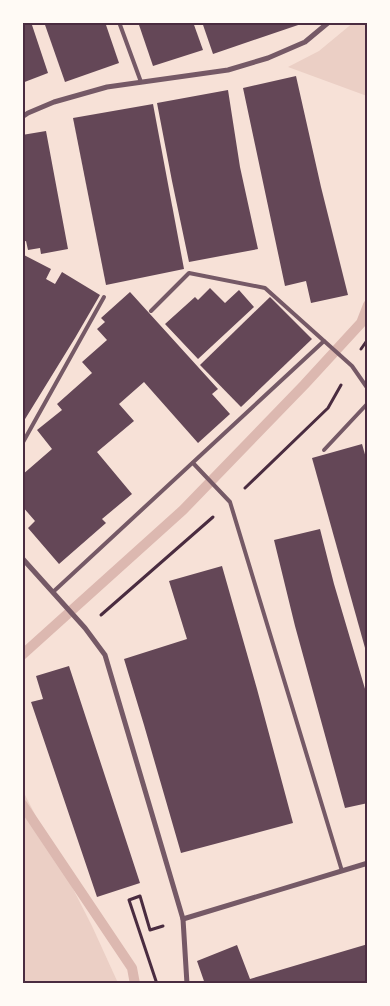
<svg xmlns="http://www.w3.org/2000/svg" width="390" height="1006" viewBox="0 0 390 1006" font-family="Inter,sans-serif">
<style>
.green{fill:#ebcfc5}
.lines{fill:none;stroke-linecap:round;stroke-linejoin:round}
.stream{stroke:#dcb8b0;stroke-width:10}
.building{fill:#644757}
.path{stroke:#4a2c40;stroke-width:3}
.service{stroke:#755966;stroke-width:4}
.minor{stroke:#755966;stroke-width:5}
.neatline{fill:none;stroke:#4a2c40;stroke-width:2}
</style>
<rect width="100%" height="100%" fill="#f7e1d7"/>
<g class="green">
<polygon points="354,22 367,23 367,96 288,67 319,51"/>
<polygon points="23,791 92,926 118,983 23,983"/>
</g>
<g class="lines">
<g class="stream">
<polyline points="22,655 183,510 304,385 361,323 368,305"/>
<polyline points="22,804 132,968 135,984"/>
</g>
</g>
<g class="building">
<polygon points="22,22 31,22 48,73 22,83"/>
<polygon points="44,22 105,22 119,63 65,82"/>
<polygon points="138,22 193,22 203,50 153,66"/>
<polygon points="202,22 304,22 304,23 213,54"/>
<polygon points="296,76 321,187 348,295 311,303 306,281 285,286 243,88"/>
<polygon points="228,90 240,167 258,249 189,262 172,181 157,103"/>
<polygon points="153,104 184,269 106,285 73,118"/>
<polygon points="46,131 68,249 41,254 40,248 28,250 26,241 22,242 22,135"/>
<polygon points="22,254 51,269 46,279 55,284 62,272 100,295 75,338 22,424"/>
<polygon points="210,288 225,303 239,290 254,307 198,359 165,324 195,297 198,300"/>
<polygon points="130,292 218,389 212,394 230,414 198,443 144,382 119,404 134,421 97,452 132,494 102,519 106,523 59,564 28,528 35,521 22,506 22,475 52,449 37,430 62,410 57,404 92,373 82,362 107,340 97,329 105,322 101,318"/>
<polygon points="270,297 312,339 241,407 200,365"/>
<polygon points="362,444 368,465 367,655 312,458"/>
<polygon points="320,529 334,584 368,699 368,803 345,808 295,626 274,540"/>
<polygon points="222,566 257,689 293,823 181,853 144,725 124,659 187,639 169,581"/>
<polygon points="69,666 140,883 97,897 31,702 43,699 36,676"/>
<polygon points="368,944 368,984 205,984 197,961 237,945 250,979"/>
</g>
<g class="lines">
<g class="path">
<polyline points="361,349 368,339"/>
<polyline points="245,488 328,408 341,385"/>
<polyline points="101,615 213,517"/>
<polyline points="157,984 129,900 140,896 150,930 163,926"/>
</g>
<g class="service">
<polyline points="119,22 141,82"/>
<polyline points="151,311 189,273 265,288 352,366 368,389"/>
<polyline points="22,444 104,297"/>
<polyline points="324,450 368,403"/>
<polyline points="193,463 230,502 342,871"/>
<polyline points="53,592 324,341"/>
</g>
<g class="minor">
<polyline points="22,117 28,113 54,102 107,87 228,70 268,58 305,42 329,22"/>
<polyline points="22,558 85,628 105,655 183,919 187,984"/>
<polyline points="183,919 368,863"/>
</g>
</g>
<rect width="390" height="1006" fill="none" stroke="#fffaf5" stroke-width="48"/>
<rect x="24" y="24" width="342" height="958" class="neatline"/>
</svg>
